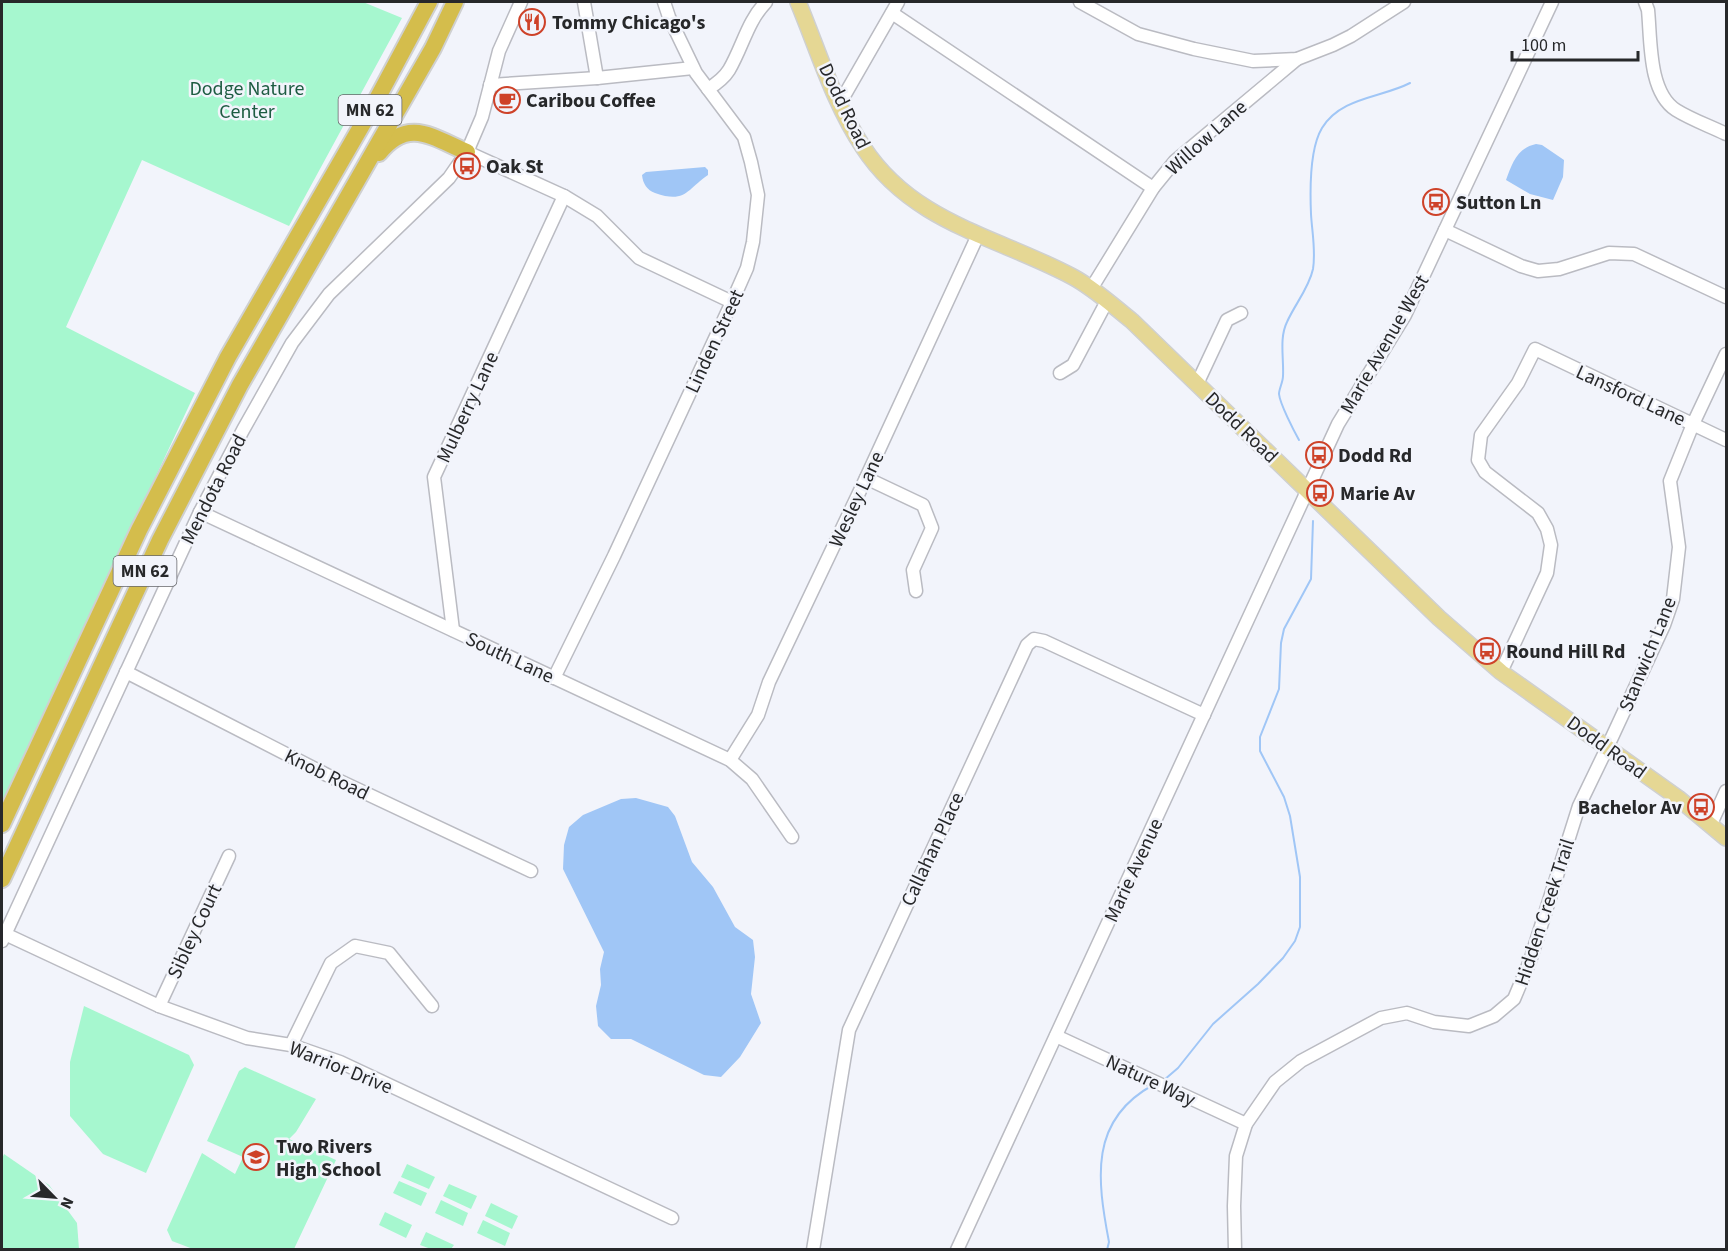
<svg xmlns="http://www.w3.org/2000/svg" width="1728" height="1251" viewBox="0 0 1728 1251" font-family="'Source Sans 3',sans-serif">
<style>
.green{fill:#a6f7cf}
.water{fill:#a0c6f6}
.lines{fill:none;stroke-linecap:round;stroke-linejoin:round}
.stream{stroke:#a0c6f6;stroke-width:2}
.minor-casing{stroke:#babbc2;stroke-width:15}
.major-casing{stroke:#cfd0d0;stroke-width:18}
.highway-casing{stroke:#cfd0d0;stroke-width:20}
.minor{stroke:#fff;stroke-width:12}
.major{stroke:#e5d794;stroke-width:15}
.highway{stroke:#d4bd4c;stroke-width:16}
.labels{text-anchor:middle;stroke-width:5;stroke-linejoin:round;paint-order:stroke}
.shield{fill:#f2f4fb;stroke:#646569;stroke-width:1.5}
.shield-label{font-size:18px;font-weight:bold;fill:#27282a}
.poi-label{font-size:20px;font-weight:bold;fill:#27282a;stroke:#f2f4fb;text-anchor:start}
.park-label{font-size:20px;fill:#1d5c42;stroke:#f2f4fb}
.street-label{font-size:20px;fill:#27282a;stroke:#f2f4fb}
</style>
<rect width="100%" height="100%" fill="#f2f4fb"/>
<g class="green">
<polygon points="2,2 363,2 402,18 289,226 142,160 66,327 195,393 2,804"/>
<polygon points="84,1006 189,1055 194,1065 146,1173 103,1154 70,1116 70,1062"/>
<polygon points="245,1067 316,1099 296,1132 289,1139 336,1160 294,1249 193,1249 172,1241 167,1230 202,1153 235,1174 243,1157 207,1141 239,1071"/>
<polygon points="4,1154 49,1185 77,1223 79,1249 2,1249 2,1159"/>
<polygon points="407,1164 435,1177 429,1189 401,1177"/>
<polygon points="399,1181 427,1193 421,1206 393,1193"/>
<polygon points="449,1184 477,1196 471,1209 443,1196"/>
<polygon points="441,1200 468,1213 463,1226 435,1213"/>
<polygon points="491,1203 518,1216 512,1229 485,1216"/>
<polygon points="385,1212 412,1225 406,1238 379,1225"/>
<polygon points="483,1220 510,1233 505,1246 477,1233"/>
<polygon points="426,1232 454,1245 451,1249 431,1249 420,1245"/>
</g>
<g class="water">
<path d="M1536,144L1542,145L1564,160L1563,177L1553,200L1530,194L1506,180C1512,164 1517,148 1536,144Z"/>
<path d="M705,167L708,170V175C687,189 686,204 655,193C647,190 643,184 642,175L646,172Z"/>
<polygon points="636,798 668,807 675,816 692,862 713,887 735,927 753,940 755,957 751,994 761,1023 740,1057 721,1077 704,1075 631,1039 611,1039 598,1026 596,1006 601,985 600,969 604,952 563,869 564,845 569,827 583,815 621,799"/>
</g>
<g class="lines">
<g class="stream">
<path d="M1299,440C1294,431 1280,404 1279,394C1279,389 1283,382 1283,376C1284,359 1279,338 1287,322C1295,304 1309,288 1313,269C1316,251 1312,232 1311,214C1310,191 1310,148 1322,128C1341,97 1381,98 1410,83"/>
<polyline points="1164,1080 1178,1068 1213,1024 1258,984 1283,958 1295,941 1300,927 1300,877 1290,816 1284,797 1260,751 1260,737 1279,689 1281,643 1284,629 1311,579 1313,521"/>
<path d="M1107,1250L1109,1242C1097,1179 1089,1120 1153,1085"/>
</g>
<defs>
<g id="minor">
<polyline points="584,2 597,78"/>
<polyline points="1080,2 1138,34 1194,49 1253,61 1297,59 1333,45 1351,36 1404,2"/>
<path d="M1645,2L1648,10C1651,39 1648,92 1676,110C1692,120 1710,126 1726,134"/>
<polyline points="892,13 1153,188"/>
<polyline points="490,85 597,78 693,68"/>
<path d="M708,89C716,84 724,78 729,70C743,46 747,22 766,2"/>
<polyline points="840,103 898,2"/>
<polyline points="467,152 564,196 597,216 639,258 732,302"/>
<polyline points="1445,230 1521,266 1538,271 1559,269 1609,253 1634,254 1726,297"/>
<polyline points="1091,289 1153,188 1175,161 1297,59"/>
<polyline points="1060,373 1073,365 1107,301"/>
<polyline points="1197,384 1227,320 1241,313"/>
<polyline points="866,478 923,505 932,528 913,570 916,591"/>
<polyline points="200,512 730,760 752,779 792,837"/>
<polyline points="453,630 434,477 564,196"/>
<polyline points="126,672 327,775 531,871"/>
<polyline points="1501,672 1547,573 1551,545 1547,529 1538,513 1485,472 1478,460 1481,435 1518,383 1535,349 1726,440"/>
<polyline points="554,678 614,556 732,302 747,268 753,242 758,195 751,162 744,137 696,73 669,17 664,2"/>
<polyline points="730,760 758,715 769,682 866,478 978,235"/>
<polyline points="1711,824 1726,791"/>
<polyline points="5,934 159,1006 247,1038 291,1045 340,1062 672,1218"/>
<polyline points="2,941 200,512 243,430 292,343 329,294 449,178 467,152 482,117 499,51 521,2"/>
<polyline points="159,1006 229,856"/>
<polyline points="1056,1036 1246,1124"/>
<polyline points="291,1045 331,963 355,946 389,953 432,1006"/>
<polyline points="813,1250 849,1030 1027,645 1034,639 1044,641 1204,715"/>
<polyline points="957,1250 1338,424 1405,315 1552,2"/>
<polyline points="1235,1250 1234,1206 1236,1156 1246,1124 1275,1082 1301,1061 1381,1018 1407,1013 1434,1022 1469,1026 1494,1016 1514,999 1530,961 1579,806 1607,748 1664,625 1673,599 1679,547 1670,481 1693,424 1726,354"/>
</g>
<path id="major" d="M798,2C818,50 834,104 863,147C913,224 999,237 1073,277C1095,289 1113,306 1132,321L1439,618L1501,672L1678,798L1726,838"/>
<g id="highway">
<path d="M379,153C408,117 432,137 467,152"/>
<polyline points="2,824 139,530 228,357 377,99 429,2"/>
<polyline points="2,879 160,540 240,385 433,48 455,2"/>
</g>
</defs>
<use href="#minor" class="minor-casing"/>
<use href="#major" class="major-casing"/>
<use href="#highway" class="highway-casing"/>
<use href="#minor" class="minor"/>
<use href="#major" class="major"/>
<use href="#highway" class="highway"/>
</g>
<defs>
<symbol id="restaurant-ring" viewBox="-11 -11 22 22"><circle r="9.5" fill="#f2f4fb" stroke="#ce4229" stroke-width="1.5"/><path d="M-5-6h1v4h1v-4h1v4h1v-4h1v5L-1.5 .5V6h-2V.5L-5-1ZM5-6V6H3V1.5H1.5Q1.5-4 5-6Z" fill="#ce4229"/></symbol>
<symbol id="cafe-ring" viewBox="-11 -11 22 22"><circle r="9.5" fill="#f2f4fb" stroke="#ce4229" stroke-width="1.5"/><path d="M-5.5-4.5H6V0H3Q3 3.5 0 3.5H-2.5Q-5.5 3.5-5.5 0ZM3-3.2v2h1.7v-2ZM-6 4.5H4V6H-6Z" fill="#ce4229"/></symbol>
<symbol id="bus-ring" viewBox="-11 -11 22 22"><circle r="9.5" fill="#f2f4fb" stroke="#ce4229" stroke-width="1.5"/><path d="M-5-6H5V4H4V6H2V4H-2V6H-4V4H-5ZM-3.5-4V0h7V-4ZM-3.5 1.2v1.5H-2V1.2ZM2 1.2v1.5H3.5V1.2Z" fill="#ce4229"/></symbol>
<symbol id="school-ring" viewBox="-11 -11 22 22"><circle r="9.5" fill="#f2f4fb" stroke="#ce4229" stroke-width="1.5"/><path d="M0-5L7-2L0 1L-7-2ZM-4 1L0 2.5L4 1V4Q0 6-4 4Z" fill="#ce4229"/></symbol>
</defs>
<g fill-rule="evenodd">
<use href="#restaurant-ring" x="517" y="7" width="30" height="30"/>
<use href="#cafe-ring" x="492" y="85" width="30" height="30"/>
<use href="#bus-ring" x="452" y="151" width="30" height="30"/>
<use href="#bus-ring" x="1421" y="187" width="30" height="30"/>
<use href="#bus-ring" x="1304" y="440" width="30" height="30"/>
<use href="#bus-ring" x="1305" y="478" width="30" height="30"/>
<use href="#bus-ring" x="1472" y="636" width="30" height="30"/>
<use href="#bus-ring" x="1686" y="792" width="30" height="30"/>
<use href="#school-ring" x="241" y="1142" width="30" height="30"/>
</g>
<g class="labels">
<g class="shield">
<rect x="338.5" y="95" width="63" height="30" rx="4.5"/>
<rect x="113.5" y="556" width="63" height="30" rx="4.5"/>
</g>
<g class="shield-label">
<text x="370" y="116">MN 62</text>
<text x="145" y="577">MN 62</text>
</g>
<g class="poi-label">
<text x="552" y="29">Tommy Chicago's</text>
<text x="526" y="107">Caribou Coffee</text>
<text x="486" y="173">Oak St</text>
<text x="1456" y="209">Sutton Ln</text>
<text x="1338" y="462">Dodd Rd</text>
<text x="1340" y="500">Marie Av</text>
<text x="1506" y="658">Round Hill Rd</text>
<text x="1682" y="814" text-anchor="end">Bachelor Av</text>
<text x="276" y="1153">Two Rivers<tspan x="276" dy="23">High School</tspan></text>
</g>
<g class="park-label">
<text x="247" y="95">Dodge Nature<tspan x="247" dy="23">Center</tspan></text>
</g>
<g class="street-label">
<text transform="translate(845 106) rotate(64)" y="7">Dodd Road</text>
<text transform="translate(1206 137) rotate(-42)" y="7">Willow Lane</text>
<text transform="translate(714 341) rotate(-65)" y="7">Linden Street</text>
<text transform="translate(1384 344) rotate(-60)" y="7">Marie Avenue West</text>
<text transform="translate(1631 395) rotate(25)" y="7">Lansford Lane</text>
<text transform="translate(467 407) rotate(-65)" y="7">Mulberry Lane</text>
<text transform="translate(1242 427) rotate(44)" y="7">Dodd Road</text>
<text transform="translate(213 489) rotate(-63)" y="7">Mendota Road</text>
<text transform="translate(856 499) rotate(-65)" y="7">Wesley Lane</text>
<text transform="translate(1647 654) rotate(-68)" y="7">Stanwich Lane</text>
<text transform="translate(510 657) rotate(25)" y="7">South Lane</text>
<text transform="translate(1607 747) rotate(36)" y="7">Dodd Road</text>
<text transform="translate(327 774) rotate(26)" y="7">Knob Road</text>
<text transform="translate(932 849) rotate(-65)" y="7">Callahan Place</text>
<text transform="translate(1133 870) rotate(-65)" y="7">Marie Avenue</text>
<text transform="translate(1544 912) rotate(-72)" y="7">Hidden Creek Trail</text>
<text transform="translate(194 931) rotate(-65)" y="7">Sibley Court</text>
<text transform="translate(341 1067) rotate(22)" y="7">Warrior Drive</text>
<text transform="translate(1151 1080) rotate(25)" y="7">Nature Way</text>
</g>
</g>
<rect width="1728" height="1251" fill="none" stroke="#27282a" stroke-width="6"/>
<g transform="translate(54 1197) rotate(115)" stroke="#f2f4fb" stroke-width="4.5" paint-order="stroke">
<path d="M0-4.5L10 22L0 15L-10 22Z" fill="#27282a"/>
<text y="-9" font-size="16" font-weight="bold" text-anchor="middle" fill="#27282a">N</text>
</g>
<path d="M1512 51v9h126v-9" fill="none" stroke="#27282a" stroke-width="3"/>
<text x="1521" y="51" font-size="18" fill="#27282a" stroke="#f2f4fb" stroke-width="4.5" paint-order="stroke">100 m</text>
</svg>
